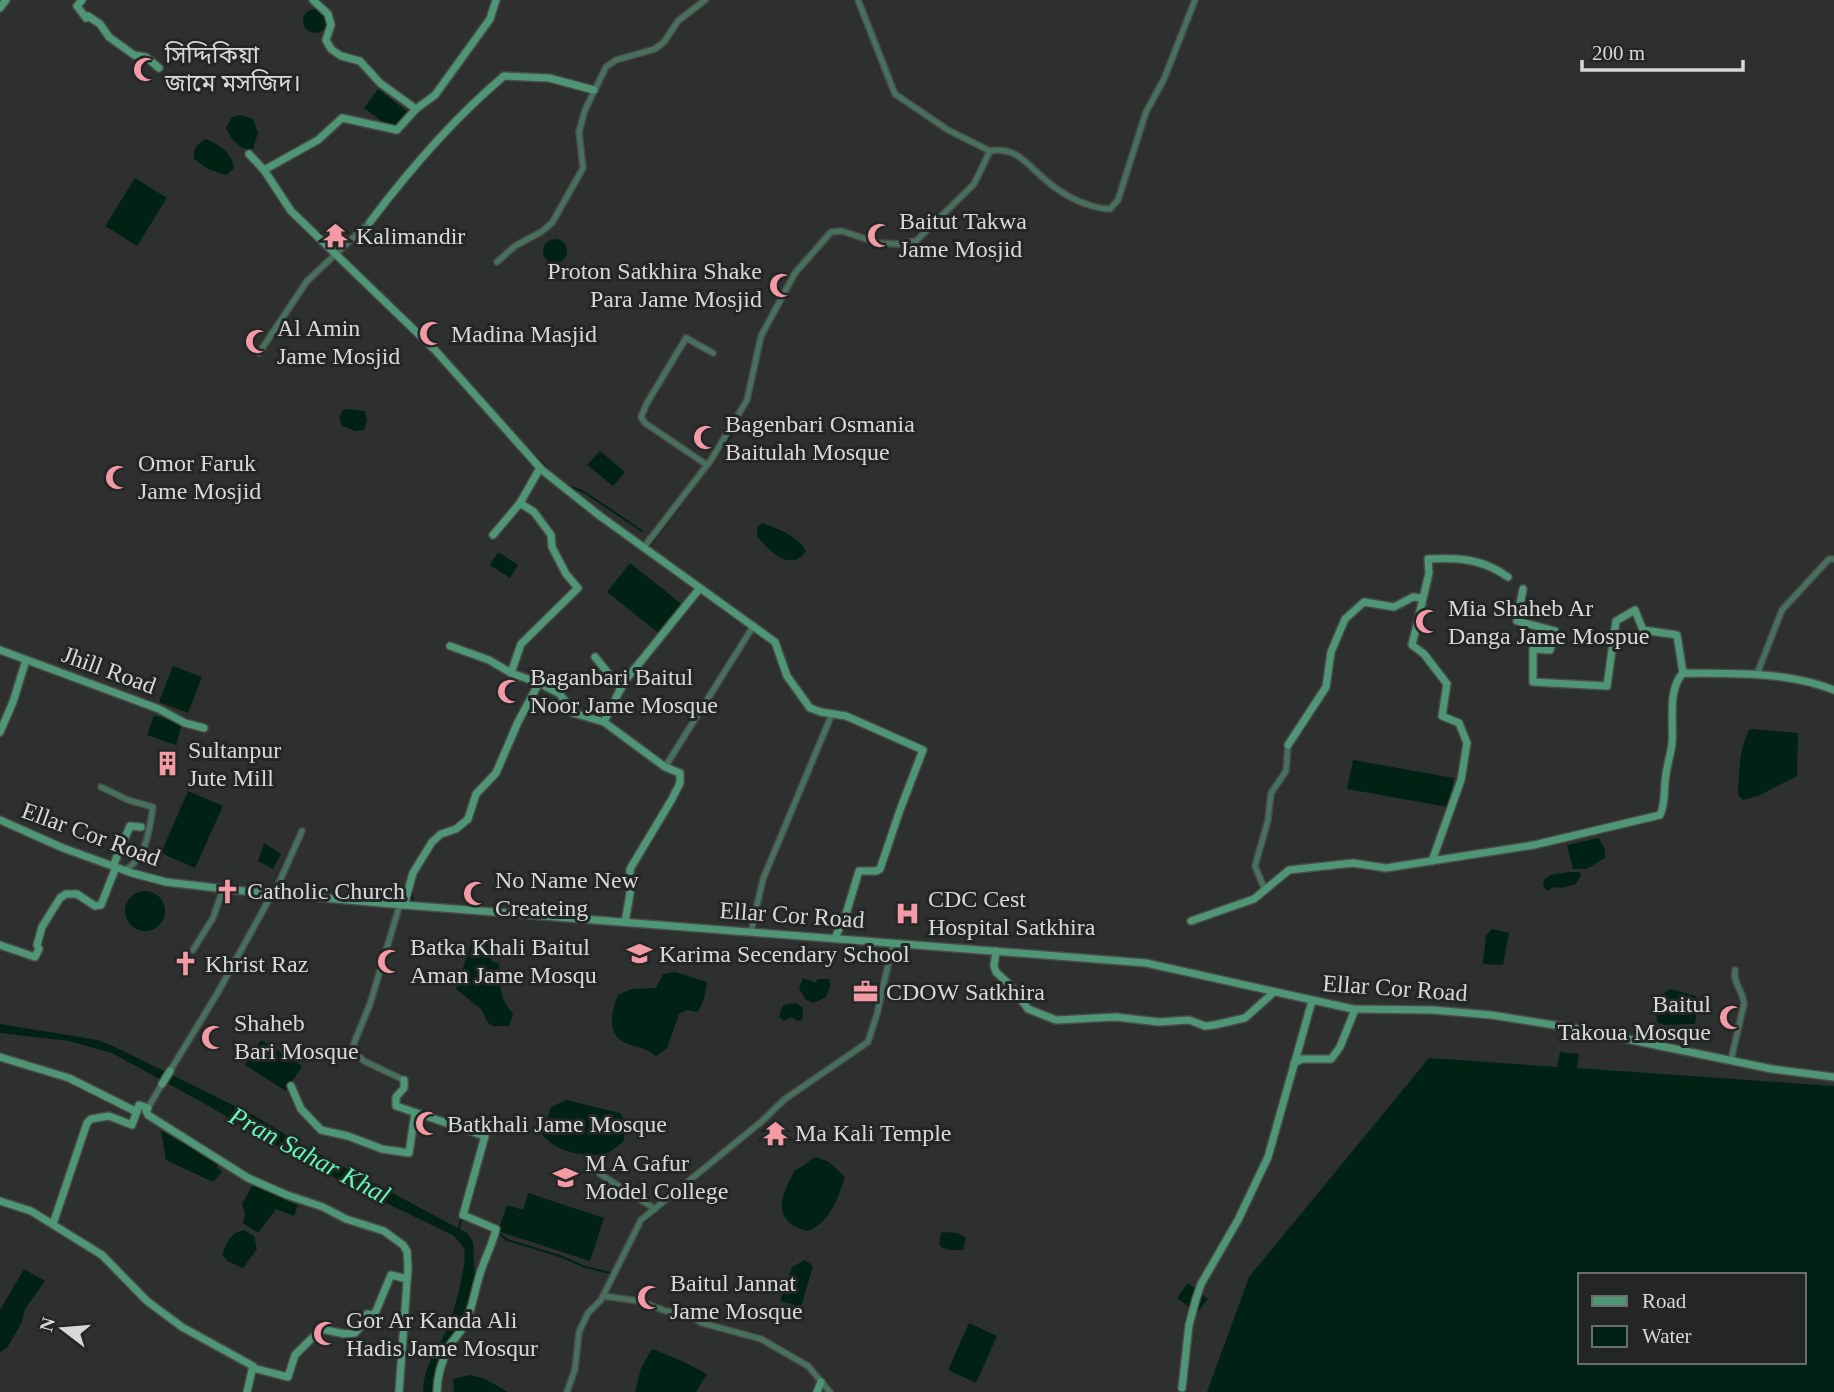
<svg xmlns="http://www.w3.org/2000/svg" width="1834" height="1392" viewBox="0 0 1834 1392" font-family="'Times New Roman','Noto Sans Bengali',serif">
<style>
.water{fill:#002214;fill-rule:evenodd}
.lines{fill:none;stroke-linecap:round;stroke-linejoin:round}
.stream{stroke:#002214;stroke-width:2}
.street-casing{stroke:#484b49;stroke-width:8}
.secondary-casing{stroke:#484b49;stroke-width:10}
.street{stroke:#47715d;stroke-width:5}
.secondary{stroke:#4f9676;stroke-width:7}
.labels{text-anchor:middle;stroke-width:6;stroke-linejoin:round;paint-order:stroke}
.poi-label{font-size:24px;fill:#d7d9d8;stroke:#232625;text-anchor:start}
.street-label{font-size:24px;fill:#d7d9d8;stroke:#232625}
.water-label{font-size:26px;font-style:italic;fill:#5ff8b9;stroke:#232625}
</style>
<rect width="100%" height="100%" fill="#2d302e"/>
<g class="water">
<circle cx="315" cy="21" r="12"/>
<polygon points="378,89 407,111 393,130 364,108"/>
<path d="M240,115L253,119L258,133L253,149C241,152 230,138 226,128L232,117Z"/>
<path d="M206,139C220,145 231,152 234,168L226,175L208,169L194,159C193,149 196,144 206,139Z"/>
<polygon points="135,178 167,198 137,246 105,226"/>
<circle cx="555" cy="251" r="12"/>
<polygon points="346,409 365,411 367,421 364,430 356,431 342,426 339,418 342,411"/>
<polygon points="600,451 625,472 613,486 587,465"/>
<path d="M763,523C778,529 798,536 806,551C791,574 768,550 757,536L758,526Z"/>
<polygon points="498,552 518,565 510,578 490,565"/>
<polygon points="630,563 684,606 661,635 607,592"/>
<polygon points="173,666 202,677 188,713 159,702"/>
<polygon points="154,715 182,724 176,745 147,735"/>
<path d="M1750,729L1798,733L1797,776L1758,796L1743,800L1738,795C1739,774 1739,747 1750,729Z"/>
<polygon points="1353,760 1454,778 1448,807 1347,789"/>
<polygon points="188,791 223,806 195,868 161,853"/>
<polygon points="1599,838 1605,850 1605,858 1586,869 1573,869 1567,845"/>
<polygon points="264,843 281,854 273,869 258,861"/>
<polygon points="1570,872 1580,872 1581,875 1576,884 1561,888 1553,887 1548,891 1543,886 1544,880 1550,875"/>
<circle cx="145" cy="911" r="20"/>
<polygon points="1492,929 1509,933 1503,965 1483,964 1486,936"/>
<path d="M480,937L488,941L492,961L499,964C503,989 495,990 513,1014L509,1026H493L488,1023L481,1009L456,989L473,938Z"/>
<path d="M675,972L707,982L704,999L698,1012L687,1010L679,1014L667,1048L656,1056C648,1049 641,1048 631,1045C606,1038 610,1015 618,995L631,989L656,988L663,974Z"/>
<polygon points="803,978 816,983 817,979 828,979 831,984 826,997 813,1003 806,1000 799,989"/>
<path d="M1671,989L1696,996L1698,1000L1695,1024L1664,1025L1657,1022C1655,1011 1660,992 1671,989Z"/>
<polygon points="796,1003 803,1008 802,1020 798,1021 791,1017 784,1021 779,1017 783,1005"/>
<path d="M0,1024L98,1040L115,1047L253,1115L301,1144L467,1233L473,1242L475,1282L463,1322L451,1343L437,1392H423C423,1367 436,1352 446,1331C453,1317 468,1263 464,1249C462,1244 457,1240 454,1236L305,1163L207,1105L112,1053L69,1041L0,1033Z"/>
<polygon points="261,1040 302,1066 286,1091 245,1065"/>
<path d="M1560,1052L1579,1054L1577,1068L1834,1086V1392H1207L1249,1277L1429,1058L1557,1067ZM1580,1275H1804V1362H1580Z"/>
<path d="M566,1100L620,1113L627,1125L623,1142C618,1146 610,1153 604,1154C584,1158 554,1151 542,1134L551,1107Z"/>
<polygon points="161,1131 218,1161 217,1167 222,1172 213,1182 166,1160"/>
<path d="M816,1157L829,1162L845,1177C838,1198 830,1222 808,1231C770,1221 781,1196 795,1170C804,1167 808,1160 816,1157Z"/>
<path d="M252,1186C269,1189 282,1199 298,1205L294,1216L276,1209L258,1233L243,1223L245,1214L242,1204Z"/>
<polygon points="528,1193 604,1218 590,1261 498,1231 507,1205 523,1210"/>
<path d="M244,1230L254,1236L257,1249L243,1268L229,1262L222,1255C227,1242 230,1233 244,1230Z"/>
<polygon points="944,1232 958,1233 966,1238 963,1250 949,1250 941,1247 939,1243 941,1233"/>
<polygon points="805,1260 813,1266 802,1304 799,1306 780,1301 792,1267"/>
<polygon points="24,1269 45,1281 25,1309 22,1322 7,1348 0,1352 0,1310"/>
<polygon points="1188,1283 1208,1299 1197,1313 1177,1298"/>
<polygon points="969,1323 997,1336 976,1383 948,1370"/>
<polygon points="652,1349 680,1360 707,1374 696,1392 635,1392 641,1368"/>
<polygon points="470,1375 485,1379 508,1392 454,1392 453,1379"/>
</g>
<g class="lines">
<g class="stream">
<polyline points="321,235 336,249"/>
<polyline points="869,243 876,246 891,246"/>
<polyline points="514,250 524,244"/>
<polyline points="736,424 748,404"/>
<polyline points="527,448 555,476"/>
<polyline points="716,457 737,427"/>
<polyline points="565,484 584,492 642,531"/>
<polyline points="649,547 700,479"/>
<polyline points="411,889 413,901"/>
<polyline points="381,978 394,933"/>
<polyline points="641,1225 660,1208"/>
<polyline points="459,1228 461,1219 471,1222"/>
<polyline points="498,1232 507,1240 560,1256 585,1267 611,1273"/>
</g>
<defs>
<g id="street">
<polyline points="858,0 895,94 948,130 990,151"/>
<polyline points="497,262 515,246 541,232 552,223 583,168 579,132 585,110 606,67 616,60 655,49 664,42 678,21 705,0"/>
<polyline points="259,353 307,281 370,222"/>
<polyline points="707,465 645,423 641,417 647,403 686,338 713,353"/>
<path d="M644,547L711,460L747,400L761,336L795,273L831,232L842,231L878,243L898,244L916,241L974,184L990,151C1014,147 1025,161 1041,176C1059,193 1085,208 1110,209L1118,200L1146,112L1164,79L1195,0"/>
<polyline points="1757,674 1782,610 1829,559 1834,559"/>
<polyline points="665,767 754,625"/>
<path d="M101,787L128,800L153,807C149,830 147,858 125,870"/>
<polyline points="1265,890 1255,866 1268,820 1271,793 1286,771 1288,745"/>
<polyline points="274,894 302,831"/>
<polyline points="400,904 370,1004 354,1043 354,1052 364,1061 404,1080"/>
<polyline points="751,932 763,879 832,714"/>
<polyline points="193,950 213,918 223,889"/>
<path d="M1731,1060L1744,1004C1743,990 1733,984 1735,970"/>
<polyline points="170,1071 217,994 272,894"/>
<polyline points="148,1108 162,1084"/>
<polyline points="600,1174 655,1209"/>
<polyline points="603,1296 639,1301 666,1311 689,1315 702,1323 761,1339 808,1366 830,1392"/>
<polyline points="567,1392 575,1369 579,1332 588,1313 601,1300 641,1220 761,1122 785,1099 868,1042 877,1014 893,943"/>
</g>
<g id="secondary">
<polyline points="82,0 77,6 86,18 88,16 100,24 109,37 134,55 146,57 159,68"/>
<polyline points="313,0 328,14 331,25 326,40 331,49 341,56 360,61 380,83 416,109"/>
<polyline points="0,8 6,0"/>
<polyline points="249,154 264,170 291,211 435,350 542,470 600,516 775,642 787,676 810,708 821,712 846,716 923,750 900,810 880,869 876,871 859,871 846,914 835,938"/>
<polyline points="264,170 318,140 342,118 397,130 416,109 435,95 490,19 496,0"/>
<path d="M370,222C410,169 453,119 504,76L549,78L594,90"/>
<polyline points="520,503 540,468"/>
<polyline points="493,535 520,503 534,512 551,535 552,547 566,574 578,588 521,644 511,673"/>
<polyline points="1523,589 1517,621 1555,631 1550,650 1533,649 1533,682 1607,686 1616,621 1635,610 1643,630 1677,635 1683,673 1687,673"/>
<polyline points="0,650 159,709 185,723 204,728"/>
<polyline points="595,657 621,689"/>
<polyline points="539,683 560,694 573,713 604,722 624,682 700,588"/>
<polyline points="604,722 665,767 680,773 680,783 672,799 630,869 630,894 625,922"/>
<polyline points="0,732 13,702 26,660"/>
<polyline points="1288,745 1326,687 1331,652 1345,619 1364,602 1394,607 1413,597 1422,598"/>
<polyline points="0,820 63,848 132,873 166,882 234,890 404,905 1146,963 1353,1009 1433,1010 1491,1015 1573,1028 1772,1069 1834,1077"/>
<path d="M1432,861L1461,780L1467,743L1459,723L1442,716L1447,684L1424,654L1412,645L1429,573L1428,559C1458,557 1483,559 1508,577"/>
<polyline points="113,866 130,826 141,827"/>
<polyline points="404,905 413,873 432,842 441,834 456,829 468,819 476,794 496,773 518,722 539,683 511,673 489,660 450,646"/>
<path d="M1191,921L1254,899L1289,870L1353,863L1386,868L1534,845L1660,815C1665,805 1664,794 1665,782C1666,769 1670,757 1672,744C1674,722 1667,690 1683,673C1734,674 1786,671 1834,690"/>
<polyline points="0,945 35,957 39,949 37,945 42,927 60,898 66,894 77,894 95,906 101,905 116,867"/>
<polyline points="996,951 994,966 996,972 1010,985 1028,1009 1056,1020 1116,1017 1159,1022 1189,1020 1205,1026 1214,1025 1245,1018 1274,992"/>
<polyline points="0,1057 69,1078 137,1112"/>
<polyline points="1294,1063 1302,1059 1331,1059 1340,1047 1354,1012"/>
<path d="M404,1080V1088L396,1097V1106L485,1136L463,1215L496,1229C492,1247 482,1263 478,1281C474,1295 472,1308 466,1322C462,1331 455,1337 450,1345C442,1360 437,1375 437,1392"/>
<polyline points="162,1084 170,1071"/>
<polyline points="291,1086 301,1109 321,1130 348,1136 382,1149 409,1153 415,1113"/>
<polyline points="0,1201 31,1211 102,1255 147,1301 182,1327 253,1366 247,1392"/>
<polyline points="53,1224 87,1123 91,1119 109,1116 132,1125 139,1105 148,1108 146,1111 148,1115 248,1178 287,1195 323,1207 346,1219 384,1231 403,1245 407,1251 408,1268 399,1392"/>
<polyline points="253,1368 288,1377 295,1355 321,1329 345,1334 355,1333 363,1324 367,1314 373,1315 376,1311 391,1275 407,1279"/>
<polyline points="1182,1388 1189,1325 1196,1299 1201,1284 1238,1220 1268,1157 1312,1001"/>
<polyline points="817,1392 821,1382"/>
</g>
</defs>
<use href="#street" class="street-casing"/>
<use href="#secondary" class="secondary-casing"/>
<use href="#street" class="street"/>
<use href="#secondary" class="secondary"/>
</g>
<defs>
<symbol id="mosque-bare" viewBox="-9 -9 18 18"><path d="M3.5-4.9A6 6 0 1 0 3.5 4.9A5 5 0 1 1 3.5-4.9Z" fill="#f49aa4" stroke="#232625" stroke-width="2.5" paint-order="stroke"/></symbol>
<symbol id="temple-bare" viewBox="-9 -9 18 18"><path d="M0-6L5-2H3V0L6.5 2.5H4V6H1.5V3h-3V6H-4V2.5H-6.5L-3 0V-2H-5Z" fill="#f49aa4" stroke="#232625" stroke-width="2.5" paint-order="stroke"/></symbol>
<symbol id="building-bare" viewBox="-9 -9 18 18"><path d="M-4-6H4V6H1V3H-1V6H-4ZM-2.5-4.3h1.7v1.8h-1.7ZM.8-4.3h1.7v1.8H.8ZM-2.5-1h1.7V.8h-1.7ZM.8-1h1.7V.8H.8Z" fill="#f49aa4" stroke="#232625" stroke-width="2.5" paint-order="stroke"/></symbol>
<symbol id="church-bare" viewBox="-9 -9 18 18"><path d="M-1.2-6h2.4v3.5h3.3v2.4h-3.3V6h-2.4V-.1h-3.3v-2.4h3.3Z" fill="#f49aa4" stroke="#232625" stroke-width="2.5" paint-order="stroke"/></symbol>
<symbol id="hospital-bare" viewBox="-9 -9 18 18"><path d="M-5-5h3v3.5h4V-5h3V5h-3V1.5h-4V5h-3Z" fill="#f49aa4" stroke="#232625" stroke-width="2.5" paint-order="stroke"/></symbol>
<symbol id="school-bare" viewBox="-9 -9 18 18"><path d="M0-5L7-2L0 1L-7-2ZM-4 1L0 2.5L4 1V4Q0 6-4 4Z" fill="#f49aa4" stroke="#232625" stroke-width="2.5" paint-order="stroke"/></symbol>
<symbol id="office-bare" viewBox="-9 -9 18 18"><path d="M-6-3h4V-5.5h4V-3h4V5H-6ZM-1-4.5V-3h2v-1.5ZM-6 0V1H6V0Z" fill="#f49aa4" stroke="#232625" stroke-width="2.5" paint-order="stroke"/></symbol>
<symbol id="university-bare" viewBox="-9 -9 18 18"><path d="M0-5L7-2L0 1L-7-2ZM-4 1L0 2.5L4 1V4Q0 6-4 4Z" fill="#f49aa4" stroke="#232625" stroke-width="2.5" paint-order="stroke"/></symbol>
</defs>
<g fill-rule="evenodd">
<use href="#mosque-bare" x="128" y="52" width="35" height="35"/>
<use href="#mosque-bare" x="862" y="218" width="35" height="35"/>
<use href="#temple-bare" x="318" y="218" width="35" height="35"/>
<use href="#mosque-bare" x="764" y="268" width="35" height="35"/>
<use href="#mosque-bare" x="414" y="316" width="35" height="35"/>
<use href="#mosque-bare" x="240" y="324" width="35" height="35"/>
<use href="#mosque-bare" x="688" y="420" width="35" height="35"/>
<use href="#mosque-bare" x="100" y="460" width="35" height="35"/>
<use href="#mosque-bare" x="1410" y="604" width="35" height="35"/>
<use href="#mosque-bare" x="492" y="674" width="35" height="35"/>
<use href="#building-bare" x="150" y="746" width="35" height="35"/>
<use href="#church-bare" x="210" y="874" width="35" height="35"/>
<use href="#mosque-bare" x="458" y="876" width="35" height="35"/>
<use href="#hospital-bare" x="890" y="896" width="35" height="35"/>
<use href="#school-bare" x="622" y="936" width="35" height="35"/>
<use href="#mosque-bare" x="372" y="944" width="35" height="35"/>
<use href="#church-bare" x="168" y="946" width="35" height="35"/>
<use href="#office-bare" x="848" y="974" width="35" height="35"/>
<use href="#mosque-bare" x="1714" y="1000" width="35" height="35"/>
<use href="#mosque-bare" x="196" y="1020" width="35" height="35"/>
<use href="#mosque-bare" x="410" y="1106" width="35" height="35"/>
<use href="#temple-bare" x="758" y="1116" width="35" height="35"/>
<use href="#university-bare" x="548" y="1160" width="35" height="35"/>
<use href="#mosque-bare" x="632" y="1280" width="35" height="35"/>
<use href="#mosque-bare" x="308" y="1316" width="35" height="35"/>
</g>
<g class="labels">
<g class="poi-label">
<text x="165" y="63">সিদ্দিকিয়া<tspan x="165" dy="28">জামে মসজিদ।</tspan></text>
<text x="899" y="229">Baitut Takwa<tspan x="899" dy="28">Jame Mosjid</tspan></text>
<text x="356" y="244">Kalimandir</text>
<text x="762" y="279" text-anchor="end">Proton Satkhira Shake<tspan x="762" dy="28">Para Jame Mosjid</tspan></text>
<text x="277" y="336">Al Amin<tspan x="277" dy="28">Jame Mosjid</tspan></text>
<text x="451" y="342">Madina Masjid</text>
<text x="725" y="432">Bagenbari Osmania<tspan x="725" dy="28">Baitulah Mosque</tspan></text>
<text x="138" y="471">Omor Faruk<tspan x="138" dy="28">Jame Mosjid</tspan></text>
<text x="1448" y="616">Mia Shaheb Ar<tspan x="1448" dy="28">Danga Jame Mospue</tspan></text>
<text x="530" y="685">Baganbari Baitul<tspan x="530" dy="28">Noor Jame Mosque</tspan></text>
<text x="188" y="758">Sultanpur<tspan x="188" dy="28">Jute Mill</tspan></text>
<text x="495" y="888">No Name New<tspan x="495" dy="28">Createing</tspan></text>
<text x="247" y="899">Catholic Church</text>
<text x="928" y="907">CDC Cest<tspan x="928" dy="28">Hospital Satkhira</tspan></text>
<text x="410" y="955">Batka Khali Baitul<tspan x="410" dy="28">Aman Jame Mosqu</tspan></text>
<text x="659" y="962">Karima Secendary School</text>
<text x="205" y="972">Khrist Raz</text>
<text x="886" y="1000">CDOW Satkhira</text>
<text x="1711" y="1012" text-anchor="end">Baitul<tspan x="1711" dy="28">Takoua Mosque</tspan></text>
<text x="234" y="1031">Shaheb<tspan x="234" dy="28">Bari Mosque</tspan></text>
<text x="447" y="1132">Batkhali Jame Mosque</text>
<text x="795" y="1141">Ma Kali Temple</text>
<text x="585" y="1171">M A Gafur<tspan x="585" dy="28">Model College</tspan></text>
<text x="670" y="1291">Baitul Jannat<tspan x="670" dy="28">Jame Mosque</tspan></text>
<text x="346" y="1328">Gor Ar Kanda Ali<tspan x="346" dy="28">Hadis Jame Mosqur</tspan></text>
</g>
<g class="street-label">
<text transform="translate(109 670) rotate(20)" y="8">Jhill Road</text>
<text transform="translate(91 834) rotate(20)" y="8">Ellar Cor Road</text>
<text transform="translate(792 915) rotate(4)" y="8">Ellar Cor Road</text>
<text transform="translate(1395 988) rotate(4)" y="8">Ellar Cor Road</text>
</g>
<g class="water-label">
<text transform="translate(310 1155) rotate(28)" y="9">Pran Sahar Khal</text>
</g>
</g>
<rect x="1578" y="1273" width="228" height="91" fill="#232625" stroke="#6b6e6d" stroke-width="2"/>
<rect x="1592" y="1296" width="35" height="10" fill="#4f9676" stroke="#6b6e6d" stroke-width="2"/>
<text x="1642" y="1308" font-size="21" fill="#d7d9d8">Road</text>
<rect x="1592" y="1326" width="35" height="21" fill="#002214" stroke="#6b6e6d" stroke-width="2"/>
<text x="1642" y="1343" font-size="21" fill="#d7d9d8">Water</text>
<g transform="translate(63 1329) rotate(286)" stroke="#232625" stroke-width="5" paint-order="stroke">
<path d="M0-5L12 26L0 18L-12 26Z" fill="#d7d9d8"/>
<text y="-10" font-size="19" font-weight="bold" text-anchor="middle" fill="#d7d9d8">N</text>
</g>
<path d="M1582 60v10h161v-10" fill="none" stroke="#d7d9d8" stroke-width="3.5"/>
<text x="1592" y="60" font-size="21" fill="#d7d9d8" stroke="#232625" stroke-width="5" paint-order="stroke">200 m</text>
</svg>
